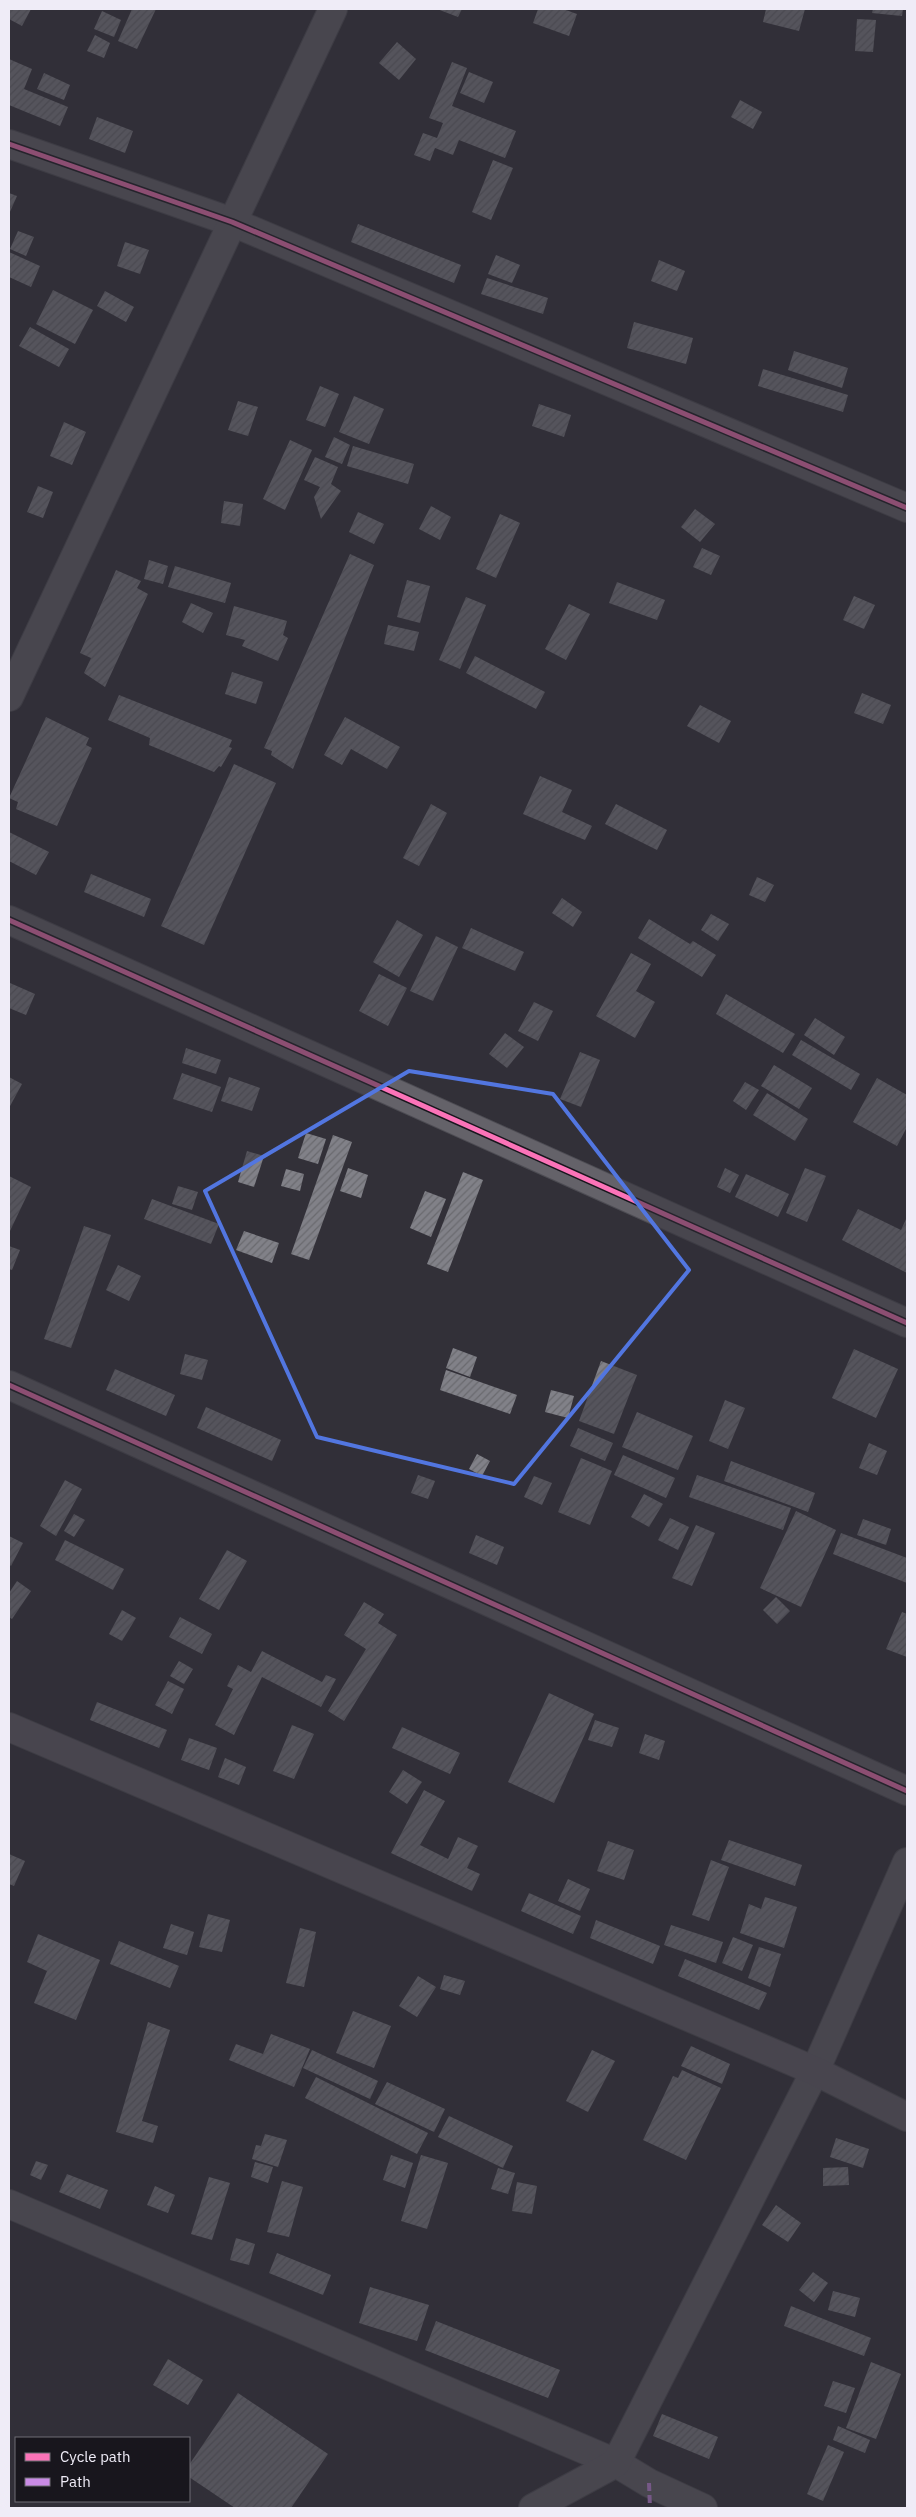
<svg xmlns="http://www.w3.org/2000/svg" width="916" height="2517" viewBox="0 0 916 2517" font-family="'IBM Plex Sans',sans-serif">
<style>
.building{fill:url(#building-hatch)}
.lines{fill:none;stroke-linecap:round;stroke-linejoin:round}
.street-casing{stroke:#4d4c53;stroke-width:30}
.secondary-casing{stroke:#4d4c53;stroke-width:30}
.street{stroke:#646269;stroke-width:28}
.secondary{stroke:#646068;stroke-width:28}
.quiet{stroke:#ca8be6;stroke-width:4;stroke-dasharray:8 4;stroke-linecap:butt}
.cycleway-casing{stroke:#18161d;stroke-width:8}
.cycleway{stroke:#fb73b8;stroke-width:5}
.marked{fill:none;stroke:#5276e0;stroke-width:4;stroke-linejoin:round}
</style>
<defs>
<pattern id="building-hatch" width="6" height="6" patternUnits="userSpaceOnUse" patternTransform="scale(1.25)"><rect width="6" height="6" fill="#818188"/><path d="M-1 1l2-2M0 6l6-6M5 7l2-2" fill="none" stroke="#6a6a6f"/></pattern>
</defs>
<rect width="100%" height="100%" fill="#323038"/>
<g class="building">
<polygon points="9,9 31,9 22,26 9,19"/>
<polygon points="132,9 156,9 137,49 118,41"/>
<polygon points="437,9 462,9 458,17"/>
<polygon points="538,9 563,9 577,14 569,36 533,23"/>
<polygon points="766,9 805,9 799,31 763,22"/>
<polygon points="873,9 903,9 902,16 872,13"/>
<polygon points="102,11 121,20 114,37 94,29"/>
<polygon points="857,19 876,20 873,52 855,51"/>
<polygon points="95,35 110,43 104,58 87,51"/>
<polygon points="397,42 416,59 399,80 379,63"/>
<polygon points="9,59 32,69 24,89 68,107 60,126 9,105"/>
<polygon points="452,62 467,68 452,106 516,131 505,158 459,140 453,155 435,148 430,161 414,155 423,133 437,138 443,123 429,118"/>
<polygon points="469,72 493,82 484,103 460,93"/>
<polygon points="44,73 70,85 64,100 37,89"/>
<polygon points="740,100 762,112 753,129 731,117"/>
<polygon points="97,117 133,131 125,153 89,139"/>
<polygon points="493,160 513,168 491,220 472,212"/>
<polygon points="9,193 17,196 9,214"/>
<polygon points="358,224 461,265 454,283 351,242"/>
<polygon points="18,231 34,237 26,256 10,249"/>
<polygon points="125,242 149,250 140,274 117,266"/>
<polygon points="9,252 40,266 31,287 9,277"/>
<polygon points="496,255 520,265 512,283 488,274"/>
<polygon points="659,260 685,271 677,291 651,281"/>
<polygon points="487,278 548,298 543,314 481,294"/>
<polygon points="53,290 93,310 75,344 36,324"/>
<polygon points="105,291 134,307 126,322 97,306"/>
<polygon points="634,322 693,338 686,364 627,348"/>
<polygon points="30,327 69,349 59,367 19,346"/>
<polygon points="794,351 848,368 842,388 788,370"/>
<polygon points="763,369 848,395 843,412 758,386"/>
<polygon points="320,386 339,394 325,427 306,420"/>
<polygon points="354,396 384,409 369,444 339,432"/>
<polygon points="238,401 258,407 248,436 228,430"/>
<polygon points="539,404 571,415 564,437 532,426"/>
<polygon points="64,422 86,432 72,465 50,456"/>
<polygon points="334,437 350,445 342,464 325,457"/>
<polygon points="290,440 312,450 285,510 263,499"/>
<polygon points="353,446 414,464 408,484 347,466"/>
<polygon points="315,457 338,467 331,484 341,491 321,519 314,497 320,487 304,480"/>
<polygon points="38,486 53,492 43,518 27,512"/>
<polygon points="224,501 243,504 240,526 221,523"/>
<polygon points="431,506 451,517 440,540 419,529"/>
<polygon points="695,509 715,524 700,542 681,527"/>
<polygon points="358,512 384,524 374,544 349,532"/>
<polygon points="500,514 520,523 496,578 476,569"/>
<polygon points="702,548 720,556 711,575 693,567"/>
<polygon points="350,554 374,565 293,769 271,755 272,751 264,748"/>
<polygon points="149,560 168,566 163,584 144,579"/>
<polygon points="175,566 231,583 225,603 168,587"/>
<polygon points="116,570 141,581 137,588 148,594 105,687 84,673 91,658 80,653"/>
<polygon points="407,580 430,586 420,623 397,617"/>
<polygon points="617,582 665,600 657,620 609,603"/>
<polygon points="854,596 875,605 864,629 843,620"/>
<polygon points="466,597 486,605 460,669 439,660"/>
<polygon points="191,603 213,613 203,633 182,622"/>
<polygon points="569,604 590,614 566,660 545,649"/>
<polygon points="234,606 287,621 283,635 288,638 278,661 242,646 245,640 226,635"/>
<polygon points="388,625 419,632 414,651 384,644"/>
<polygon points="475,656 545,692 536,709 466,673"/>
<polygon points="232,672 263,682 256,704 225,694"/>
<polygon points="862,693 891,705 883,724 854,713"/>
<polygon points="119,695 232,740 229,747 232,748 221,767 219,766 214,772 149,745 150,738 108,720"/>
<polygon points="700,705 731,721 719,743 687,726"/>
<polygon points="46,717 89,738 86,745 92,748 57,826 16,809 18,802 9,798"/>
<polygon points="345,717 400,747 387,769 351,749 342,765 324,755"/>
<polygon points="234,764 276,783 204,945 161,926"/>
<polygon points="540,776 572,790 562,812 592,826 585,840 523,814"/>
<polygon points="431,804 447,813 419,866 403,858"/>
<polygon points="616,804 667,830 657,850 605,824"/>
<polygon points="9,832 49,852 36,875 9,861"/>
<polygon points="91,874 151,899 144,917 84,892"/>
<polygon points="757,877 774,885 765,902 749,895"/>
<polygon points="562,898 582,912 573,927 552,913"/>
<polygon points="711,914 729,924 718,941 701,930"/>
<polygon points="649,919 690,944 693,941 716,955 702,977 638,938"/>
<polygon points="397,920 423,935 399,977 373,962"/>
<polygon points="471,928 524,952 515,971 462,948"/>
<polygon points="436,936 458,947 433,1001 410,991"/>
<polygon points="631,953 651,964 636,991 655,1002 635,1038 596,1016"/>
<polygon points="379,974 407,988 388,1026 359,1011"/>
<polygon points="10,983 35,994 26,1015 9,1008"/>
<polygon points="726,994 795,1034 783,1053 716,1014"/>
<polygon points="534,1002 553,1011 538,1041 518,1031"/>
<polygon points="815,1018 845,1037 834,1055 804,1035"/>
<polygon points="505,1033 524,1047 507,1068 489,1054"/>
<polygon points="801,1040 860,1074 851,1090 792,1055"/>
<polygon points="186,1048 221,1060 216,1074 182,1063"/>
<polygon points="580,1052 600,1060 581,1107 560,1099"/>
<polygon points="774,1065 812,1088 799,1109 761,1086"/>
<polygon points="182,1073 221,1087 212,1112 173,1099"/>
<polygon points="9,1077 22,1084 9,1108"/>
<polygon points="229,1077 260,1088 252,1111 221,1101"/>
<polygon points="877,1078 907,1095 907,1127 897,1146 853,1122"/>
<polygon points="745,1082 759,1090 746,1110 733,1101"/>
<polygon points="767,1093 808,1119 795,1141 753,1115"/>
<polygon points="306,1133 326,1139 318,1164 298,1158"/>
<polygon points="333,1135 352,1142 309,1260 291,1254"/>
<polygon points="247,1151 264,1156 254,1187 238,1182"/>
<polygon points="348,1168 368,1175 361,1198 340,1191"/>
<polygon points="725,1168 739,1175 730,1193 717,1187"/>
<polygon points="805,1168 826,1176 807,1222 786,1213"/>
<polygon points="286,1169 304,1174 300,1191 281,1186"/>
<polygon points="463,1172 483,1180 448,1272 427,1264"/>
<polygon points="746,1174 789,1194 778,1217 735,1197"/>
<polygon points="9,1176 31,1187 9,1233"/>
<polygon points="178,1186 198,1192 192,1210 172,1204"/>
<polygon points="425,1191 446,1199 431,1237 410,1228"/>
<polygon points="152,1199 219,1224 211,1244 144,1219"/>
<polygon points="858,1209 901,1230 907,1217 907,1273 842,1240"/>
<polygon points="84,1226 111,1235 71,1348 44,1339"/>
<polygon points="244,1231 279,1243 272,1263 236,1250"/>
<polygon points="9,1246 20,1250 12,1270 9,1269"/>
<polygon points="118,1265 141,1276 129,1301 106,1290"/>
<polygon points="453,1348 477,1357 470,1377 446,1368"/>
<polygon points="854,1349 898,1369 876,1418 832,1398"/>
<polygon points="185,1354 208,1360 202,1380 180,1374"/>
<polygon points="601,1361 637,1375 614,1434 579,1421"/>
<polygon points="115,1369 175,1395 166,1416 106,1390"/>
<polygon points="446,1370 517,1395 510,1414 440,1390"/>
<polygon points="551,1390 574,1396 568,1418 545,1412"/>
<polygon points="725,1400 745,1408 728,1449 709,1441"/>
<polygon points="206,1407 281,1440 272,1461 197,1428"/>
<polygon points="637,1412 693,1436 678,1470 622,1447"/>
<polygon points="578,1428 613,1443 605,1461 570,1446"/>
<polygon points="869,1443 887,1451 877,1475 859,1468"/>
<polygon points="477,1454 490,1461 482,1476 469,1469"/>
<polygon points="623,1455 675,1478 666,1498 614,1475"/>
<polygon points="581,1458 612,1471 590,1525 558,1512"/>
<polygon points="731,1461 815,1493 808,1512 724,1481"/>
<polygon points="418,1475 435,1481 428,1499 411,1493"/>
<polygon points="697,1475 791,1508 783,1530 689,1497"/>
<polygon points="534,1476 552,1483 542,1505 524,1497"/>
<polygon points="65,1480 82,1489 56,1536 40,1526"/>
<polygon points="644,1494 663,1504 649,1527 631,1517"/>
<polygon points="796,1511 836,1530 801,1607 760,1588"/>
<polygon points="74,1514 85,1520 74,1537 64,1531"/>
<polygon points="670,1518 689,1527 678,1550 658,1540"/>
<polygon points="863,1519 891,1529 886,1545 857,1535"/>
<polygon points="696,1525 715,1533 692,1586 672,1578"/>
<polygon points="841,1533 907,1558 907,1583 833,1554"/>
<polygon points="476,1535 504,1547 497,1565 469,1553"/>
<polygon points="9,1536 23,1543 11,1566 9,1564"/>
<polygon points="65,1540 124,1569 113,1590 55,1560"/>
<polygon points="227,1550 247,1561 219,1610 199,1599"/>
<polygon points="17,1581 31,1591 12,1619 9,1617 9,1593"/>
<polygon points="776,1597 790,1611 777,1624 763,1610"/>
<polygon points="364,1602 384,1614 378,1623 397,1635 344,1721 328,1711 366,1649 344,1635"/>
<polygon points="122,1610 136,1618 122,1641 109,1634"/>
<polygon points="902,1612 907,1614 907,1657 886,1649"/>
<polygon points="180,1617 212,1634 202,1654 169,1637"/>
<polygon points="262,1651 322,1682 326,1675 336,1679 321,1707 262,1677 234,1735 215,1725 233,1689 227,1686 238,1665 251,1672"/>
<polygon points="179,1661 193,1669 184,1684 170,1676"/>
<polygon points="168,1681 184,1689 172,1714 155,1705"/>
<polygon points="549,1693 594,1714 554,1803 508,1782"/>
<polygon points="97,1702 167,1730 159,1748 90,1720"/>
<polygon points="595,1720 619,1728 612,1747 588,1740"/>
<polygon points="292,1725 314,1734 294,1779 273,1771"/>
<polygon points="402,1727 460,1753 450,1774 392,1748"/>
<polygon points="645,1734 665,1741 659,1760 639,1753"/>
<polygon points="189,1738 217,1748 209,1770 181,1760"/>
<polygon points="225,1758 246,1767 239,1785 218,1777"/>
<polygon points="403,1770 422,1782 407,1804 389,1792"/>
<polygon points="424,1790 445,1801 420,1845 448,1859 458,1837 478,1846 467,1868 480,1874 472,1891 391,1853"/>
<polygon points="729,1840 802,1865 795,1886 721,1860"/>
<polygon points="608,1841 634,1850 624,1880 597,1871"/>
<polygon points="9,1854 25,1861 14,1886 9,1884"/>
<polygon points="711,1860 729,1867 709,1921 692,1915"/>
<polygon points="568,1879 590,1889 580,1911 558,1901"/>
<polygon points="529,1893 581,1916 573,1934 521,1911"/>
<polygon points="765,1897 797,1907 784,1948 740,1933 749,1904 761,1909"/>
<polygon points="208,1914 230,1920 222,1952 199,1947"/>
<polygon points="596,1920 660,1946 653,1964 590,1938"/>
<polygon points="171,1924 194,1932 187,1955 163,1948"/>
<polygon points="671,1925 723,1942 716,1963 664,1945"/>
<polygon points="300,1928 316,1932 304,1987 286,1983"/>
<polygon points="38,1934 100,1960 76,2020 34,2003 47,1971 27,1962"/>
<polygon points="733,1937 753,1945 742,1971 722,1963"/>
<polygon points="119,1941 179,1966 170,1988 110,1964"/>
<polygon points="759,1947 781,1954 770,1987 748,1978"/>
<polygon points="685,1959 767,1993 759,2010 678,1976"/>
<polygon points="444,1975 465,1981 460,1995 440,1989"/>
<polygon points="418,1976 436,1987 417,2017 399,2006"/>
<polygon points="353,2011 391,2026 374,2068 336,2053"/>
<polygon points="148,2022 170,2030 142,2121 158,2126 153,2143 116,2132"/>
<polygon points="271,2034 310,2049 294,2087 229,2060 236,2044 263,2054"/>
<polygon points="691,2046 730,2064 722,2084 681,2066"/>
<polygon points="312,2050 378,2081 370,2099 303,2068"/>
<polygon points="592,2050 615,2061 588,2112 566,2101"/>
<polygon points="682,2070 721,2088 686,2160 643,2140 673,2076 678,2078"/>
<polygon points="316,2077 428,2133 417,2154 305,2098"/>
<polygon points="387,2082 445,2109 434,2132 375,2104"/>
<polygon points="449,2116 513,2146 503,2168 438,2137"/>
<polygon points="265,2134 287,2140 278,2167 252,2159 256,2145 261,2146"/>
<polygon points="836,2138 869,2149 863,2168 830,2157"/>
<polygon points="391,2155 413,2163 405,2188 383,2180"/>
<polygon points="421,2155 448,2163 427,2229 401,2221"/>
<polygon points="36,2161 48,2165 41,2180 30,2175"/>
<polygon points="255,2162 273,2167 268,2183 251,2177"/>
<polygon points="848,2167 849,2185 823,2186 823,2168"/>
<polygon points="498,2168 515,2173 508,2194 491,2189"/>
<polygon points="67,2174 108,2190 100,2209 59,2192"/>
<polygon points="209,2177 230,2183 212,2240 191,2234"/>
<polygon points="282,2181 303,2187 289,2237 267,2232"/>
<polygon points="517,2182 537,2186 532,2214 512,2211"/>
<polygon points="155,2186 175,2195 168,2213 147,2205"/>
<polygon points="776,2205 801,2223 788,2242 762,2225"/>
<polygon points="236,2238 255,2244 249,2265 230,2260"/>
<polygon points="277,2253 331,2275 323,2295 269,2273"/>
<polygon points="813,2272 828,2283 814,2302 799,2290"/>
<polygon points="370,2287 429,2305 417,2341 359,2323"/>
<polygon points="833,2291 860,2298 855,2317 828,2310"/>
<polygon points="791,2306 871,2338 864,2356 784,2326"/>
<polygon points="436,2321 560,2370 548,2398 425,2350"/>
<polygon points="168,2359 203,2380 188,2405 153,2385"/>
<polygon points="871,2362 901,2374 876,2439 846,2428"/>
<polygon points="833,2381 855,2388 846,2413 824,2406"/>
<polygon points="238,2393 328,2454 291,2508 235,2508 189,2477 189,2465"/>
<polygon points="662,2414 718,2437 709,2459 653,2436"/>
<polygon points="838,2426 870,2440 865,2453 833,2440"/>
<polygon points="828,2445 844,2452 823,2501 807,2494"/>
</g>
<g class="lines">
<defs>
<g id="street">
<polyline points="9,144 232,222 907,508"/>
<polyline points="9,697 333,9"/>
<polyline points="9,920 907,1323"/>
<polyline points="9,1385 907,1791"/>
<polyline points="9,2204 616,2463 649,2483 703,2508"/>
<polyline points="533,2508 616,2463 815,2071 907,1862"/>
</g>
<polyline id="secondary" points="9,1727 815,2071 907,2117"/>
</defs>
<use href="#street" class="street-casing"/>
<use href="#secondary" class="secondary-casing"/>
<use href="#street" class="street"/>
<use href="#secondary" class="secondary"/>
<polyline class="quiet" points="649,2483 650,2508"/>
<defs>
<g id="cycleway">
<polyline points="9,144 232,222 907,508"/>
<polyline points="9,920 907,1323"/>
<polyline points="9,1385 907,1791"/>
</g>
</defs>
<use href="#cycleway" class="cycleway-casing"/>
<use href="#cycleway" class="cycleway"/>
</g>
<path d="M0 0H916V2517H0ZM409,1071L553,1094L689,1270L514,1484L317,1437L205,1191Z" fill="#323038" fill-opacity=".55" fill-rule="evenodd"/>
<path class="marked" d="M409,1071L553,1094L689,1270L514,1484L317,1437L205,1191Z"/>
<rect width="916" height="2517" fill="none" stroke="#efecf7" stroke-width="20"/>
<rect x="15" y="2437" width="175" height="65" fill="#18161d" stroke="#6e6c74"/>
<rect x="25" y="2453" width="25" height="8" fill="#fb73b8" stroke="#6e6c74"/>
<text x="60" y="2462" font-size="15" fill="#efecf7">Cycle path</text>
<rect x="25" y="2478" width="25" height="8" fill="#ca8be6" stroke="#6e6c74"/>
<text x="60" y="2487" font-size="15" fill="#efecf7">Path</text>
</svg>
